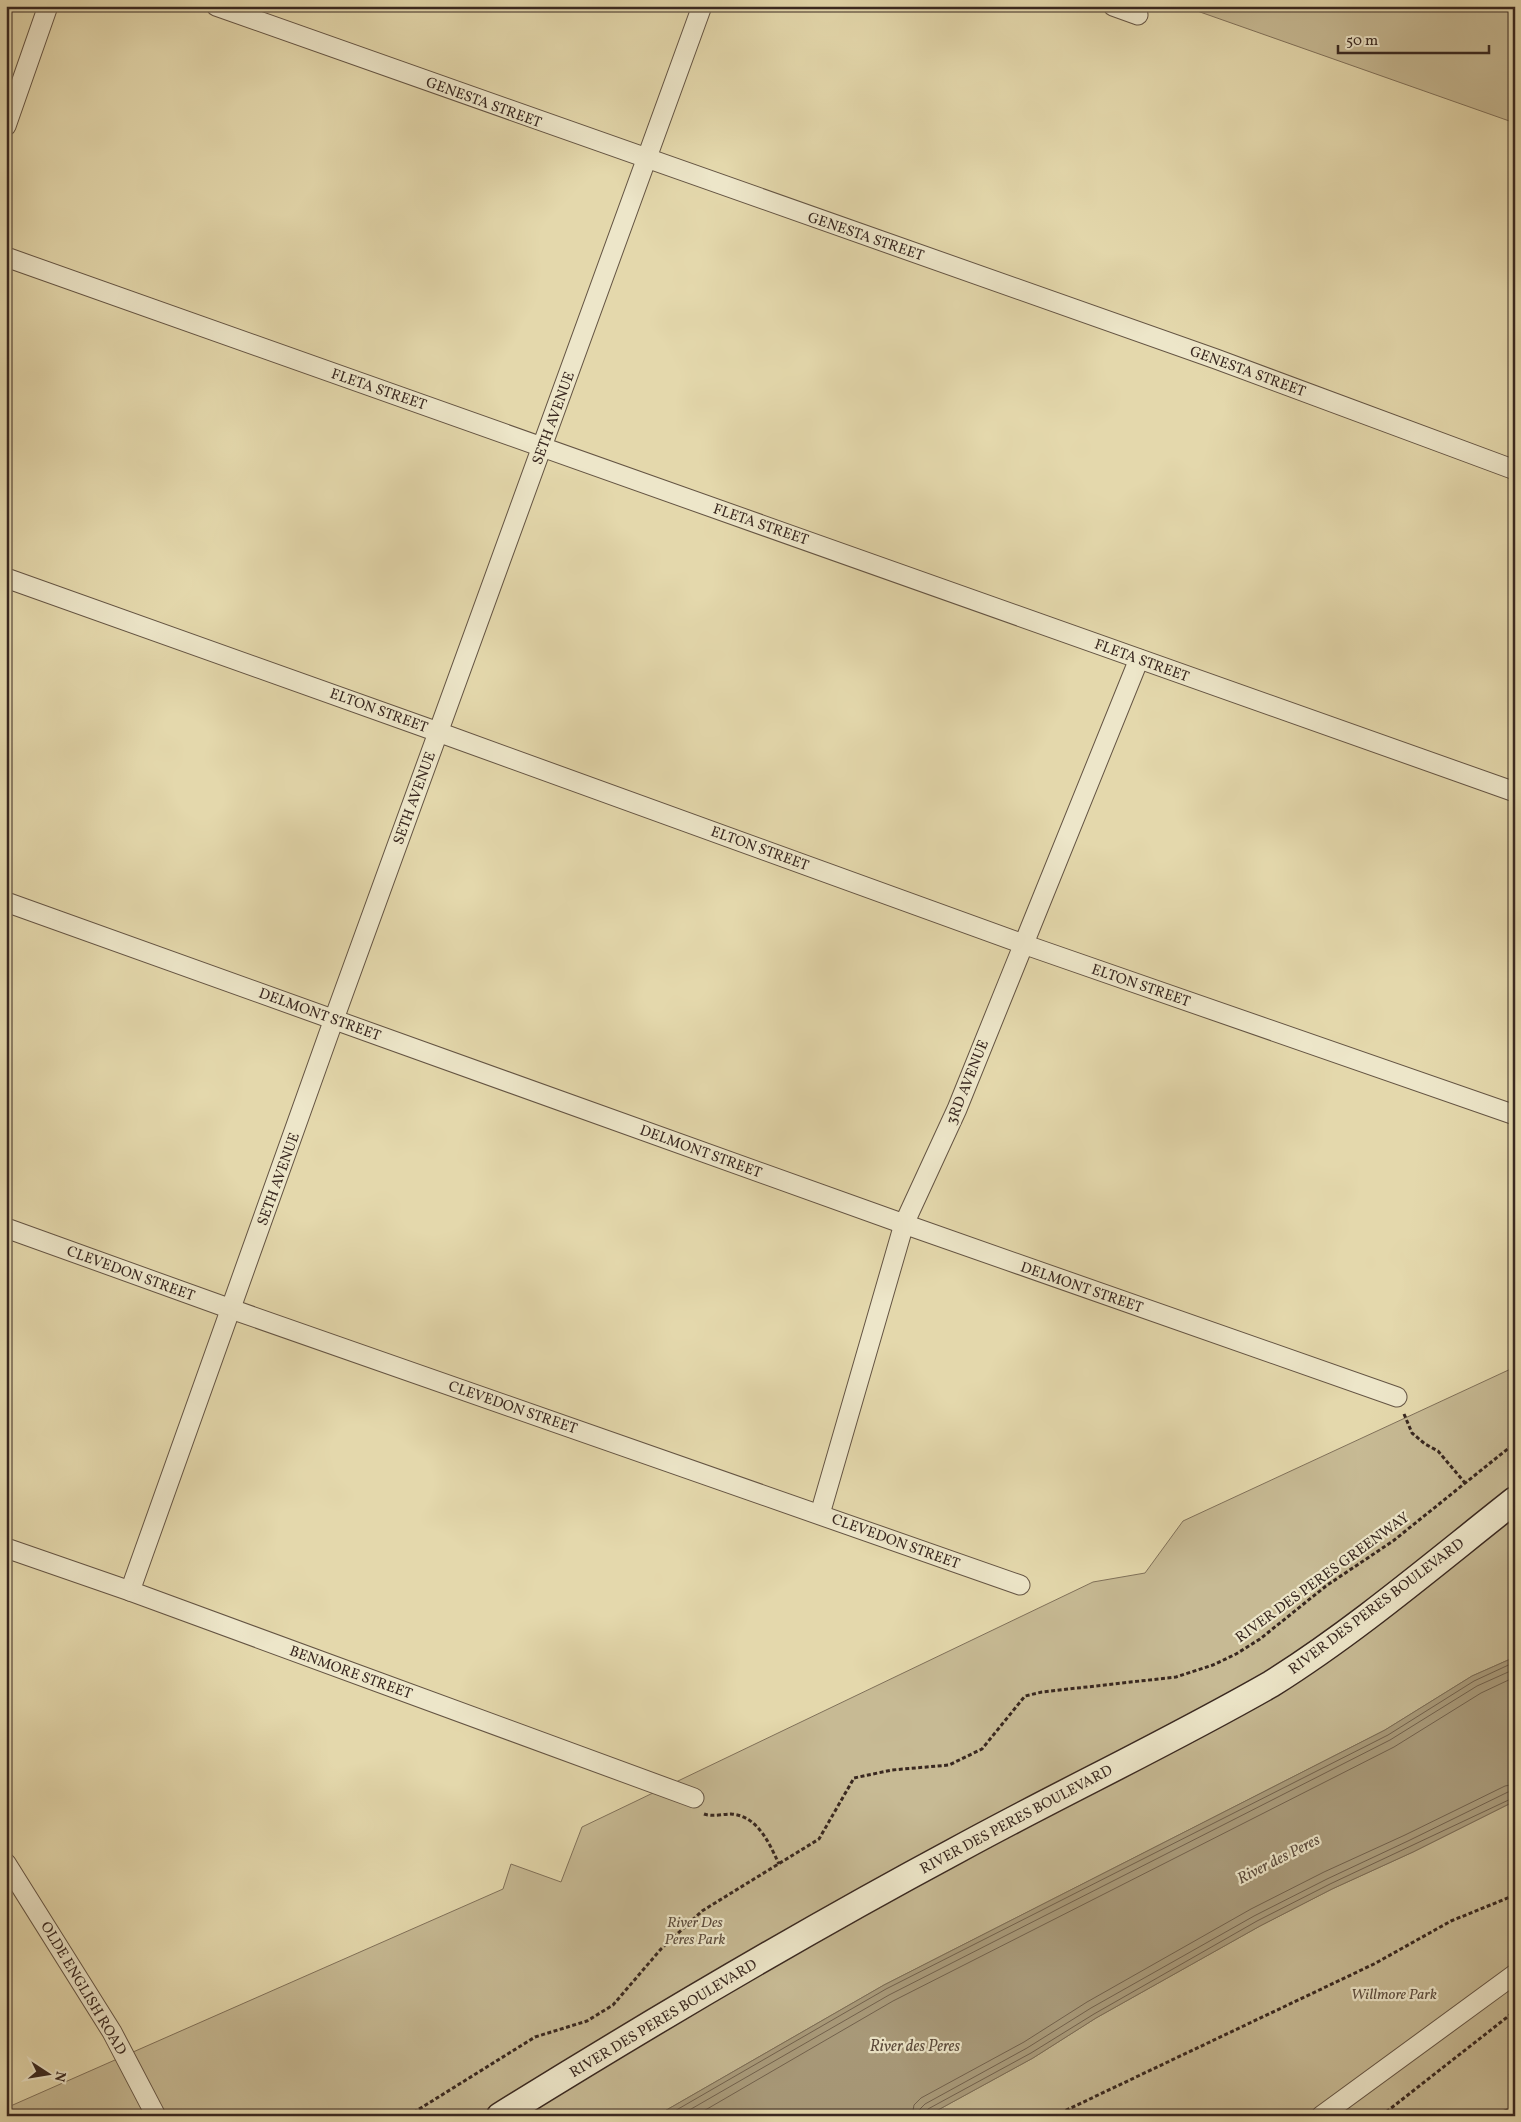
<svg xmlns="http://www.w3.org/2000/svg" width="1521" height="2122" viewBox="0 0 1521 2122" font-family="Vollkorn,serif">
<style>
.green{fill:#c7ba94;stroke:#80715a}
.water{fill:#aa9c7c;stroke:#7d6e57}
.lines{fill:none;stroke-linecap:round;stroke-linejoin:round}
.shore{stroke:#72624e;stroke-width:1}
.street-casing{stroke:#645443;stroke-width:21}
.secondary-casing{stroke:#392820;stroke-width:29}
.path{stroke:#392820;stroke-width:3;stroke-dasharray:4 2.5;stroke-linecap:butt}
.street{stroke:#ede6c9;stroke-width:19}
.secondary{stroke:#ede6c9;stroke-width:26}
.labels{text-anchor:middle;stroke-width:4.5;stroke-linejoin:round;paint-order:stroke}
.street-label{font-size:15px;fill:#392820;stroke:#ede6c9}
.park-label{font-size:15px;font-style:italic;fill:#5c4c3d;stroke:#ede6c9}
.water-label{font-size:16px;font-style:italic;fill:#5b4b3c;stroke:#ede6c9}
</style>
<rect width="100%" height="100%" fill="#e4d8ac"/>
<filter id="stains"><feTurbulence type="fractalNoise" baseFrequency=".004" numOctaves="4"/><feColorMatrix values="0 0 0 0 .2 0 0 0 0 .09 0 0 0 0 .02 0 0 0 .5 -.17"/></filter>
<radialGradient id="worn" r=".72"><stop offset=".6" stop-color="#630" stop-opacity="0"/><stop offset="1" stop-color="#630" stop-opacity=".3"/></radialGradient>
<g class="green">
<polygon points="1183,6 1515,6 1515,123"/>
<polygon points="1515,1367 1515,1657 1472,1676 1385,1730 884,1985 656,2116 6,2116 6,2108 503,1889 511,1864 561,1882 582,1827 1093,1582 1145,1573 1183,1521"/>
<polygon points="1515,1801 1515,2116 927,2116 1033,2058 1096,2018 1260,1926 1332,1889 1413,1852"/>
</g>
<polygon class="water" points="1515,1657 1515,1801 1413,1852 1332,1889 1260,1926 1096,2018 1033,2058 927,2116 656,2116 884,1985 1385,1730 1472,1676"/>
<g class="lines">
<g class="shore">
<polyline points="666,2116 886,1989 1388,1735 1474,1681 1515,1662"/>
<polyline points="679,2116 889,1995 1390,1740 1477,1686 1515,1669"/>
<polyline points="695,2116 893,2001 1394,1747 1481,1693 1515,1677"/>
<polyline points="912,2116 914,2105 921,2098 1024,2042 1087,2002 1251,1909 1324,1872 1405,1835 1505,1786 1515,1784"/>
<polyline points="919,2116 920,2109 925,2104 1027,2048 1091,2008 1254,1916 1327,1879 1408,1841 1508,1792 1515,1791"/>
<polyline points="925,2116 928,2109 1031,2053 1094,2014 1257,1921 1330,1884 1515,1797"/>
</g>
<defs>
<g id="street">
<polyline points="216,6 1216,359 1515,470"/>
<polyline points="1113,6 1138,15"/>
<polyline points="6,126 48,6"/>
<polyline points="6,257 1515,792"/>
<polyline points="6,578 438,732 1023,944 1515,1115"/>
<polyline points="6,902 904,1224 1397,1397"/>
<polyline points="6,1228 231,1309 1020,1585"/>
<polyline points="820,1514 904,1224 957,1109 1139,659"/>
<polyline points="6,1548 130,1591 694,1798"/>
<polyline points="130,1591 334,1019 702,6"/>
<polyline points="6,1863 112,2032 156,2116"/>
<polyline points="1321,2116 1515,1974"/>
</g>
<path id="secondary" d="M500,2116C650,2023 802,1933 957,1850C1061,1793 1168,1743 1271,1684C1357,1630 1435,1563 1515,1500"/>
</defs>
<use href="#street" class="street-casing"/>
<use href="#secondary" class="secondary-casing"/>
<g class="path">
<polyline points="1404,1414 1412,1433 1425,1444 1438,1451 1465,1483"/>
<path d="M704,1814C712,1817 723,1814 731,1814C758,1816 769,1843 779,1864"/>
<polyline points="408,2116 535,2037 587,2021 613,2005 661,1949 702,1911 819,1839 854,1778 892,1770 949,1765 982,1749 1025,1696 1042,1692 1176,1677 1213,1665 1236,1654 1260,1639 1326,1586 1393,1541 1515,1443"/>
<polyline points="1054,2116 1374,1964 1451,1921 1515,1895"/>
<polyline points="1381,2116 1515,2011"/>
<polyline points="1492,2116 1515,2107"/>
</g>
<use href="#street" class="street"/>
<use href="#secondary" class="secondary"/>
</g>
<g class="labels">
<g class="street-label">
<text transform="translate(484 102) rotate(20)" y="5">GENESTA STREET</text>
<text transform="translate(866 236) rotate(19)" y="5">GENESTA STREET</text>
<text transform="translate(1248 371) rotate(20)" y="5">GENESTA STREET</text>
<text transform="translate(379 389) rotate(19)" y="5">FLETA STREET</text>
<text transform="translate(553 418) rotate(-70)" y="5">SETH AVENUE</text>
<text transform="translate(761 524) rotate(19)" y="5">FLETA STREET</text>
<text transform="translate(1142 660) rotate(20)" y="5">FLETA STREET</text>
<text transform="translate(379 710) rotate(20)" y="5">ELTON STREET</text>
<text transform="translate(414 798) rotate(-70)" y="5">SETH AVENUE</text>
<text transform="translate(760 848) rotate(20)" y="5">ELTON STREET</text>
<text transform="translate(1141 985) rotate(19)" y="5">ELTON STREET</text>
<text transform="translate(320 1014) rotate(20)" y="5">DELMONT STREET</text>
<text transform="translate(967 1082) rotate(-68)" y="5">3RD AVENUE</text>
<text transform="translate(701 1151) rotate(20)" y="5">DELMONT STREET</text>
<text transform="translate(278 1179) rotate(-70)" y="5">SETH AVENUE</text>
<text transform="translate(131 1273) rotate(20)" y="5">CLEVEDON STREET</text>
<text transform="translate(1082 1287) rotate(19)" y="5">DELMONT STREET</text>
<text transform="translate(513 1407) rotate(19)" y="5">CLEVEDON STREET</text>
<text transform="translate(896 1541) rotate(20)" y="5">CLEVEDON STREET</text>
<text transform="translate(1322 1577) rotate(-36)" y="5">RIVER DES PERES GREENWAY</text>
<text transform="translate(1376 1606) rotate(-37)" y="5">RIVER DES PERES BOULEVARD</text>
<text transform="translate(351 1672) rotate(20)" y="5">BENMORE STREET</text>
<text transform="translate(1016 1819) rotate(-28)" y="5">RIVER DES PERES BOULEVARD</text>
<text transform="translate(84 1988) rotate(59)" y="5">OLDE ENGLISH ROAD</text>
<text transform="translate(663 2018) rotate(-31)" y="5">RIVER DES PERES BOULEVARD</text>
</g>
<g class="park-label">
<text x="695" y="1927">River Des<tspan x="695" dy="17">Peres Park</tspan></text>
<text x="1394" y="1999">Willmore Park</text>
</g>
<g class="water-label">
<text transform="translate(1278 1858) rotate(-27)" y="6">River des Peres</text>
<text x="915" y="2051">River des Peres</text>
</g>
</g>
<rect width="1521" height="2122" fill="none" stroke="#e4d8ac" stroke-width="25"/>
<rect x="8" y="8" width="1506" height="2107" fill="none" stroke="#392820" stroke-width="2.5"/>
<rect x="12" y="12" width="1496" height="2097" fill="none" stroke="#392820"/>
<g transform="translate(48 2074) rotate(102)" stroke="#ede6c9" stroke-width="4" paint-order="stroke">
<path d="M0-4L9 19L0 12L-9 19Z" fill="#392820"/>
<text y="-8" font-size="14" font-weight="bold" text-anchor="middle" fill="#392820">N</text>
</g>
<path d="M1338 45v8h151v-8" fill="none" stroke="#392820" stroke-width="2.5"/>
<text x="1346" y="45" font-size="15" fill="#392820" stroke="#ede6c9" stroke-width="4" paint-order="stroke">50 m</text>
<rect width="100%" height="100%" filter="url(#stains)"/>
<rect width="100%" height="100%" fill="url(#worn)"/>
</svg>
